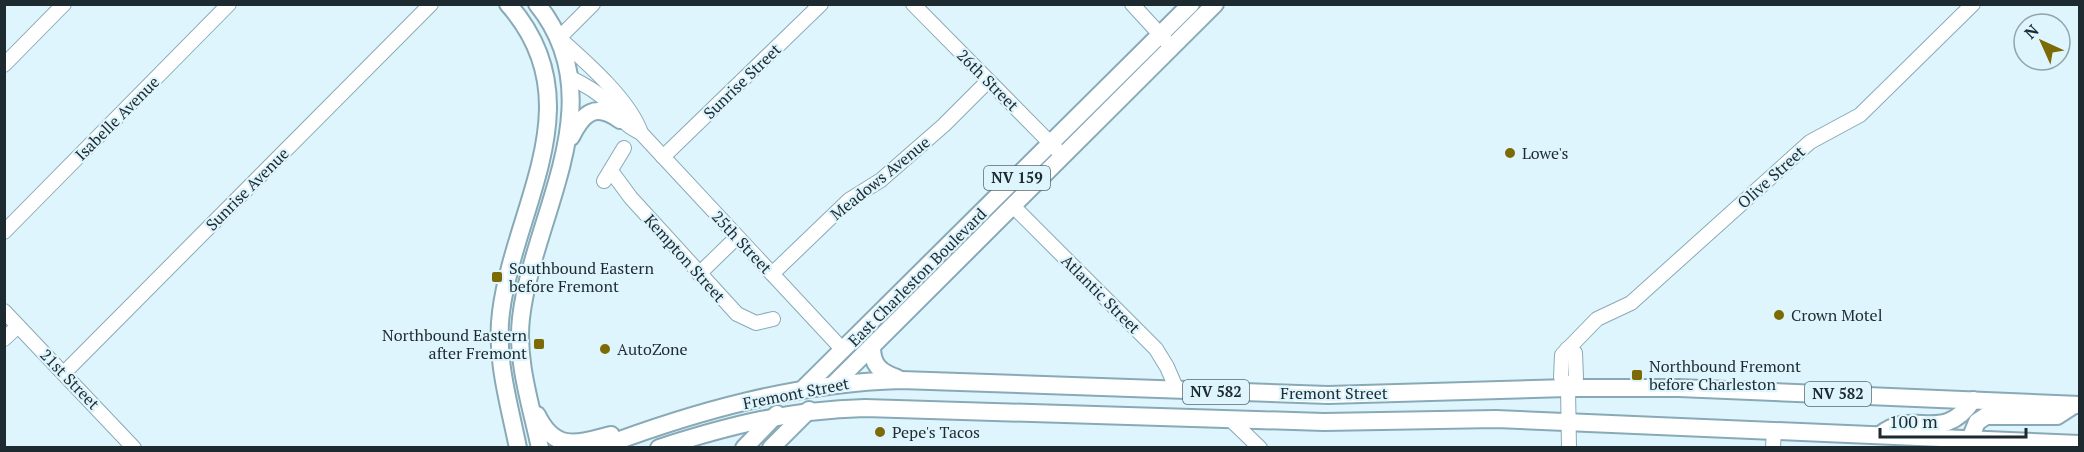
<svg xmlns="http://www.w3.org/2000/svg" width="2084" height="452" viewBox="0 0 2084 452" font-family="'PT Serif',serif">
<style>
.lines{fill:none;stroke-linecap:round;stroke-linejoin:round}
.minor-casing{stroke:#88aab6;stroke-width:16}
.major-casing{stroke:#88aab6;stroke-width:20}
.minor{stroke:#fff;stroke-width:14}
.major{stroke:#fff;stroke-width:16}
.poi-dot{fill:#7c6b04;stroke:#dff5fd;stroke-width:2}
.labels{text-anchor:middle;stroke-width:4.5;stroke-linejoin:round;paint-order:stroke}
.shield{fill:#dff5fd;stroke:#57686e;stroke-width:1.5}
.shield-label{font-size:15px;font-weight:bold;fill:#1d2b30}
.street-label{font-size:16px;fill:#1d2b30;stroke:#dff5fd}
.poi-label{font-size:16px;fill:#1d2b30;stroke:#dff5fd;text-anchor:start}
</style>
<rect width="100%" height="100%" fill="#dff5fd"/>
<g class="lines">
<defs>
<g id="minor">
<path d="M593,4L559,38C585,61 630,100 641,133"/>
<polyline points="913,4 1063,156"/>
<polyline points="1132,4 1167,42"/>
<polyline points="4,65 64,4"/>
<path d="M569,77C584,84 598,92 610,104C624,118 620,123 641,133L843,350"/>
<polyline points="663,157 821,4"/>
<polyline points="611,171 631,198 737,314 756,323 773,319"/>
<polyline points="604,181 624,148"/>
<polyline points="1013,206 1156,349 1167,367 1177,390"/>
<polyline points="4,232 229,4"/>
<polyline points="699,274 737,237"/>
<polyline points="772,274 849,200 881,180 944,125 988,81"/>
<polyline points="4,311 134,448"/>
<polyline points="4,339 18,326"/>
<polyline points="1567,349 1575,353 1576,378 1568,388"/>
<polyline points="64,373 431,4"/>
<polyline points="1232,421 1260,448"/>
<polyline points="1569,448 1568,388 1561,377 1562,355 1597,319 1631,303 1810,142 1860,115 1973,4"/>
<polyline points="1773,448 1774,430"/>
</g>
<g id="major">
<path d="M508,4C595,102 515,204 501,312C495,358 509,403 518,448"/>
<path d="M537,4C616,101 533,214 521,318C516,361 531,405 540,448"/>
<path d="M571,137C583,113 595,102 620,120"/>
<path d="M872,347C872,365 880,372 897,378"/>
<polyline points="833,385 1215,4"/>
<polyline points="804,388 1191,4"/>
<path d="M537,415C555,452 577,444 611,435"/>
<path d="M1880,435C1914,407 1942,446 1973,400"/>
<polyline points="1970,439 1977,422 1986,416 2057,416 2074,405"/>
<path d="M598,448C696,411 796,383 901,380L1328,395L1568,388H1679L2080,405"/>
<path d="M659,448C730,425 790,410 865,408L1324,422L1496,419L2080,444"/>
<polyline points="744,448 777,414"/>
<polyline points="771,448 809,410"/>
</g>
</defs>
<use href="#minor" class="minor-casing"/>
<use href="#major" class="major-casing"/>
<use href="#minor" class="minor"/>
<use href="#major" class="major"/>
</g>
<g class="poi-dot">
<circle cx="1510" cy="153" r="6"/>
<rect x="491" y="271" width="12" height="12" rx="3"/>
<circle cx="1779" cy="315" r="6"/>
<rect x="533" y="338" width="12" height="12" rx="3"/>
<circle cx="605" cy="349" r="6"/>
<rect x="1631" y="369" width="12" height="12" rx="3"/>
<circle cx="880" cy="432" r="6"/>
</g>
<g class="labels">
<g class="shield">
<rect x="984" y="166" width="66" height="24" rx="4.5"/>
<rect x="1183" y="380" width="66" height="24" rx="4.5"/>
<rect x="1805" y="382" width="66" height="24" rx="4.5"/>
</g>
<g class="shield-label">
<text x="1017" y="183">NV 159</text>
<text x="1216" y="397">NV 582</text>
<text x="1838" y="399">NV 582</text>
</g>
<g class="street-label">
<text transform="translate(988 80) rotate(45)" y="6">26th Street</text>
<text transform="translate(742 81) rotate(-44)" y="6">Sunrise Street</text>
<text transform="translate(117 118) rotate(-45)" y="6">Isabelle Avenue</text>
<text transform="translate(1771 177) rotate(-42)" y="6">Olive Street</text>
<text transform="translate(880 178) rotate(-39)" y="6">Meadows Avenue</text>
<text transform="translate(247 189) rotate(-45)" y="6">Sunrise Avenue</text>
<text transform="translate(742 242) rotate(47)" y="6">25th Street</text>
<text transform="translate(685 258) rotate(48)" y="6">Kempton Street</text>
<text transform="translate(917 277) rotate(-45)" y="6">East Charleston Boulevard</text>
<text transform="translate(1101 294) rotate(45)" y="6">Atlantic Street</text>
<text transform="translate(70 379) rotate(46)" y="6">21st Street</text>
<text transform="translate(796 393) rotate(-11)" y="6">Fremont Street</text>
<text x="1334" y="399">Fremont Street</text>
</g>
<g class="poi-label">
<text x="1522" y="159">Lowe's</text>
<text x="509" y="274">Southbound Eastern<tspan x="509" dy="18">before Fremont</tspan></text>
<text x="1791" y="321">Crown Motel</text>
<text x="527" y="341" text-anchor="end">Northbound Eastern<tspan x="527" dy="18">after Fremont</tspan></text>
<text x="617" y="355">AutoZone</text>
<text x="1649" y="372">Northbound Fremont<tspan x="1649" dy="18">before Charleston</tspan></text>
<text x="892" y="438">Pepe's Tacos</text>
</g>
</g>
<rect width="2084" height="452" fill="none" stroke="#1d2b30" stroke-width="12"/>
<g transform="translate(2042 42) rotate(315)"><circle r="28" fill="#dff5fd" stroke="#91a4ab" stroke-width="1.5"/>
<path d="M0-4.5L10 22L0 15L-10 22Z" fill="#7c6b04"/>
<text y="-9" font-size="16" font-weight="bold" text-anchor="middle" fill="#1d2b30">N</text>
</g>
<path d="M1880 428v9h146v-9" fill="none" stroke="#1d2b30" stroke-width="3"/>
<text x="1889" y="428" font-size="18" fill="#1d2b30" stroke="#dff5fd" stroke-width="4.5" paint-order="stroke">100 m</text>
</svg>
